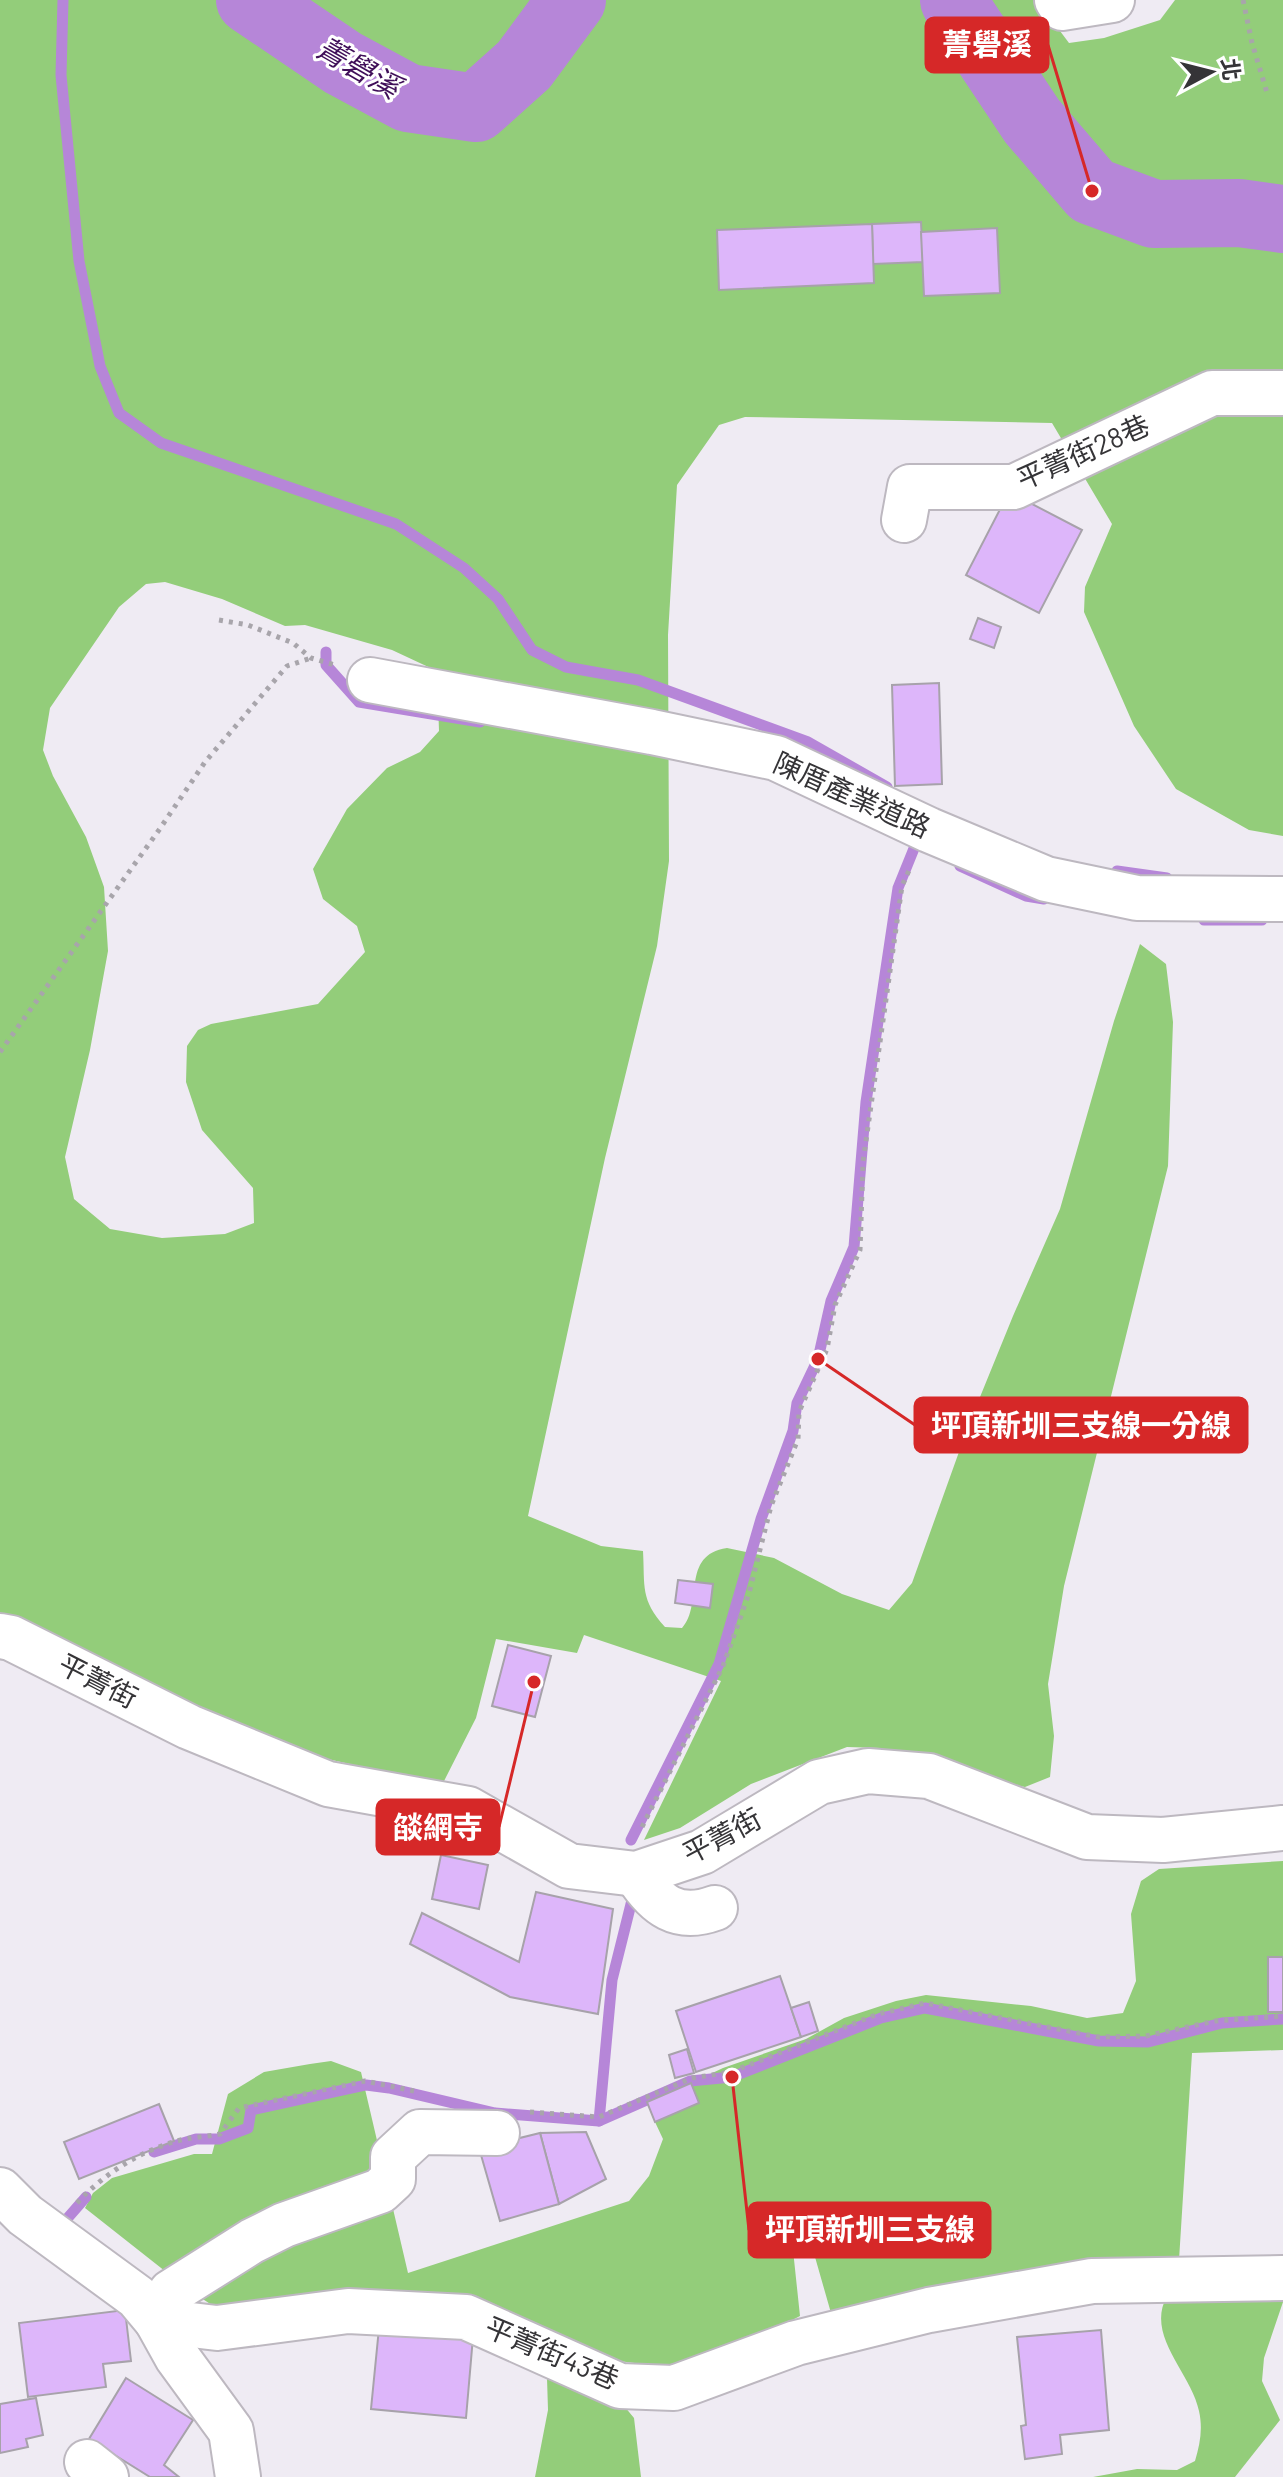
<svg xmlns="http://www.w3.org/2000/svg" width="1283" height="2477" viewBox="0 0 1283 2477" font-family="Barlow,'Noto Sans TC',sans-serif">
<style>
.forest{fill:#93cd7a;fill-rule:evenodd}
.lines{fill:none;stroke-linecap:round;stroke-linejoin:round}
.stream{stroke:#b686d8;stroke-width:11}
.river{stroke:#b686d8;stroke-width:68}
.building{fill:#ddb6fa;stroke:#a7a2aa;stroke-width:2}
.minor-casing{stroke:#bdb8c0;stroke-width:48}
.path{stroke:#a8a5ab;stroke-width:5;stroke-dasharray:4 6;stroke-linecap:butt}
.minor{stroke:#fff;stroke-width:44}
.labels{text-anchor:middle;stroke-width:6;stroke-linejoin:round;paint-order:stroke}
.street-label{font-size:28px;fill:#353437;stroke:#fff}
.water-label{font-size:30px;font-style:italic;fill:#400f59;stroke:#fff}
.leader{fill:none;stroke:#d62828;stroke-width:3}
.callout-dot{fill:#d62828;stroke:#fff;stroke-width:3}
.callout{fill:#d62828;stroke:#d62828;stroke-width:3}
.callout-label{font-size:30px;text-anchor:middle;font-weight:bold;fill:#fff}
</style>
<rect width="100%" height="100%" fill="#efebf3"/>
<g class="forest">
<path d="M0,0H1040L1042,7L1069,43L1104,38L1160,20L1175,0H1283V836L1249,830L1176,789L1134,726L1084,612L1085,587L1112,524L1052,423L745,417L719,425L677,485L668,635L669,861L657,946L605,1158L528,1516L601,1546L643,1551C645,1587 640,1599 665,1627L682,1628C704,1604 680,1555 727,1548L774,1558L842,1594L889,1610L912,1583L969,1424L1013,1316L1060,1209L1114,1021L1140,944L1166,964L1173,1022L1168,1166L1064,1586L1048,1684L1054,1736L1050,1777L1025,1787L967,1776L880,1748L847,1747L751,1784L680,1828L644,1840L721,1681L584,1635L577,1653L496,1639L476,1718L442,1785L288,1750L0,1618ZM165,582L222,599L285,626L305,625L392,650L437,671L439,731L420,752L387,768L347,809L313,869L323,899L357,926L365,952L318,1004L211,1024L198,1030L187,1046L186,1082L202,1130L253,1188L254,1223L225,1234L162,1238L110,1229L74,1199L65,1157L90,1050L108,951L104,887L86,837L53,776L43,750L50,708L119,607L146,584Z"/>
<polygon points="1283,1861 1283,2050 1192,2053 1179,2260 831,2313 811,2243 793,2250 800,2316 709,2363 666,2367 221,2311 189,2290 85,2208 93,2193 112,2178 194,2154 212,2154 228,2094 264,2072 310,2064 331,2061 361,2072 408,2273 629,2201 649,2176 663,2139 655,2122 699,2102 691,2083 723,2068 806,2039 844,2018 896,2001 926,1995 1031,2006 1087,2018 1123,2013 1136,1981 1131,1914 1141,1881 1159,1869"/>
<path d="M1167,2296L1283,2302L1264,2358L1262,2381L1280,2420L1235,2477H1093L1137,2469L1177,2470L1195,2461C1200,2444 1203,2429 1199,2411C1191,2372 1145,2336 1167,2296Z"/>
<polygon points="547,2378 615,2395 634,2418 641,2477 535,2477 548,2410"/>
</g>
<g class="lines">
<g class="stream">
<polyline points="63,0 61,75 79,261 100,366 119,413 161,443 396,524 464,568 498,599 532,650 566,667 638,680 808,742 887,787"/>
<polyline points="326,652 326,665 359,702 480,722"/>
<polyline points="960,866 1026,896 1044,899"/>
<polyline points="1117,871 1167,878"/>
<polyline points="1204,920 1262,920"/>
<polyline points="631,1840 719,1664 761,1519 793,1431 797,1403 818,1359 831,1301 854,1247 866,1102 898,888 915,846"/>
<polyline points="599,2121 612,1980 633,1896"/>
<polyline points="154,2152 196,2139 219,2139 248,2128 251,2110 366,2085 389,2088 495,2113 599,2121 690,2081 732,2077 881,2018 925,2008 1099,2041 1148,2042 1222,2023 1283,2019"/>
<polyline points="58,2229 86,2197"/>
</g>
<g class="river">
<polyline points="250,0 343,63 408,98 476,108 524,65 572,0"/>
<polyline points="954,0 962,16 1032,121 1092,191 1154,214 1239,213 1283,219"/>
</g>
</g>
<g class="building">
<polygon points="921,222 923,262 873,264 872,224"/>
<polygon points="872,224 874,283 719,290 717,230"/>
<polygon points="997,228 1000,293 924,296 921,232"/>
<polygon points="1009,492 1082,530 1039,613 966,575"/>
<polygon points="978,618 1001,627 994,648 970,639"/>
<polygon points="939,683 942,784 895,786 892,685"/>
<polygon points="678,1580 713,1584 710,1608 675,1603"/>
<polygon points="508,1645 551,1656 535,1717 492,1706"/>
<polygon points="441,1855 488,1865 479,1909 432,1899"/>
<polygon points="536,1892 613,1909 598,2014 510,1997 410,1944 422,1913 519,1962"/>
<rect x="1268" y="1957" width="15" height="55"/>
<polygon points="780,1976 801,2037 696,2072 676,2011"/>
<polygon points="809,2002 818,2031 801,2037 791,2008"/>
<polygon points="687,2049 694,2073 675,2078 669,2055"/>
<polygon points="691,2083 699,2103 655,2122 647,2102"/>
<polygon points="159,2104 174,2141 79,2179 64,2142"/>
<polygon points="586,2132 606,2179 559,2204 540,2133"/>
<polygon points="540,2133 559,2204 500,2221 479,2148"/>
<polygon points="125,2310 131,2361 103,2364 106,2387 28,2397 19,2323"/>
<polygon points="379,2328 473,2337 466,2418 371,2409"/>
<polygon points="1101,2330 1109,2430 1060,2435 1062,2454 1025,2459 1021,2426 1026,2425 1017,2337"/>
<polygon points="126,2378 193,2420 164,2465 179,2477 150,2477 89,2439"/>
<polygon points="36,2398 43,2435 26,2439 28,2447 0,2453 0,2404"/>
</g>
<g class="lines">
<defs>
<g id="minor">
<polyline points="1057,0 1062,8 1112,0"/>
<polyline points="904,520 910,487 1014,487 1212,393 1283,393"/>
<polyline points="370,680 652,732 776,758 929,830 1046,879 1137,898 1283,899"/>
<polyline points="0,1636 11,1638 189,1727 328,1784 468,1809 569,1866 636,1874 702,1852 819,1782 868,1771 929,1776 1087,1837 1163,1840 1283,1828"/>
<path d="M636,1874C656,1905 677,1922 715,1908"/>
<polyline points="0,2190 25,2215 137,2297 157,2321 217,2328 348,2311 466,2317 620,2386 674,2388 796,2343 929,2310 1092,2281 1283,2278"/>
<polyline points="87,2462 106,2477"/>
<polyline points="238,2477 231,2431 177,2357 157,2321 171,2292 252,2241 284,2225 380,2191 393,2179 393,2157 420,2132 497,2133"/>
</g>
</defs>
<use href="#minor" class="minor-casing"/>
<g class="path">
<polyline points="1243,0 1252,43 1268,96"/>
<polyline points="219,620 248,625 293,643 311,658 335,665"/>
<polyline points="0,1052 159,830 205,762 287,666 311,658"/>
<polyline points="642,1827 723,1666 749,1593 771,1506 798,1439 799,1412 827,1349 835,1305 860,1250 863,1162 902,886 911,866"/>
<polyline points="530,2112 599,2117 692,2078 731,2072 878,2014 925,2003 1099,2037 1146,2036 1215,2021 1283,2016"/>
<path d="M77,2203C104,2174 138,2152 177,2141C190,2137 206,2137 220,2134L239,2108L365,2081L414,2091"/>
</g>
<use href="#minor" class="minor"/>
</g>
<g class="labels">
<g class="street-label">
<text transform="translate(1083 452) rotate(-24)" y="10">平菁街28巷</text>
<text transform="translate(852 795) rotate(24)" y="10">陳厝產業道路</text>
<text transform="translate(98 1681) rotate(27)" y="10">平菁街</text>
<text transform="translate(722 1836) rotate(-28)" y="10">平菁街</text>
<text transform="translate(552 2353) rotate(23)" y="10">平菁街43巷</text>
</g>
<g class="water-label">
<text transform="translate(358 68) rotate(30)" y="10">菁礐溪</text>
</g>
</g>
<path class="leader" d="M1092 191L1048 45M818 1359L915 1425M534 1682L499 1827M732 2077L749 2230"/>
<g class="callout-dot">
<circle cx="1092" cy="191" r="8"/>
<circle cx="818" cy="1359" r="8"/>
<circle cx="534" cy="1682" r="8"/>
<circle cx="732" cy="2077" r="8"/>
</g>
<g class="callout">
<rect x="926" y="18" width="122" height="54" rx="8"/>
<rect x="915" y="1398" width="332" height="54" rx="8"/>
<rect x="377" y="1800" width="122" height="54" rx="8"/>
<rect x="749" y="2203" width="241" height="54" rx="8"/>
</g>
<g class="callout-label">
<text x="987" y="55">菁礐溪</text>
<text x="1081" y="1436">坪頂新圳三支線一分線</text>
<text x="438" y="1838">燄網寺</text>
<text x="870" y="2240">坪頂新圳三支線</text>
</g>
<g transform="translate(1211 72) rotate(83)" stroke="#ffffff" stroke-width="6" paint-order="stroke">
<path d="M0-6L14 30L0 20L-14 30Z" fill="#353437"/>
<text y="-12" font-size="22" font-weight="bold" text-anchor="middle" fill="#353437">北</text>
</g>
</svg>
